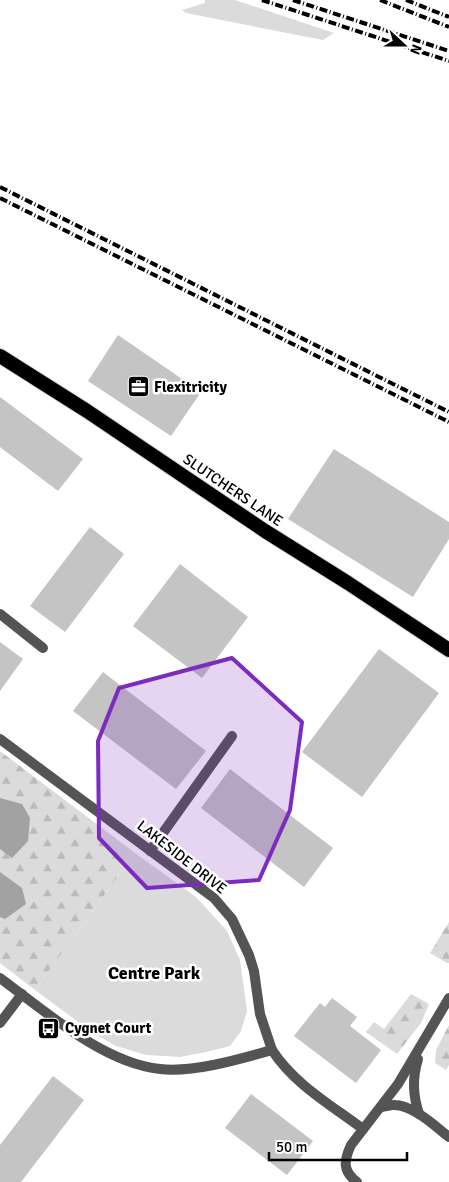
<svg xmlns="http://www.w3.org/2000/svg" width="449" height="1182" viewBox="0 0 449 1182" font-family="Signika,sans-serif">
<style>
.grass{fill:#dbdbdb}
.forest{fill:url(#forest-firs)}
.water{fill:#a2a2a2}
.building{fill:#c4c4c4}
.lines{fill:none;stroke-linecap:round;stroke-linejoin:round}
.trunk-casing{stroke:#dbdbdb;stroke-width:16}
.minor{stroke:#545454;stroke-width:10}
.trunk{stroke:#000;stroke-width:14}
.rail{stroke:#000;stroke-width:4;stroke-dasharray:8 2.5 1 2.5;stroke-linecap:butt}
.marked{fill:#7b2cbf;fill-opacity:0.2;stroke:#7b2cbf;stroke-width:4;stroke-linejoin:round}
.labels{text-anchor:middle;stroke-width:5;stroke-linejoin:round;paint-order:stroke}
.poi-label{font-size:15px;font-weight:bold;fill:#000;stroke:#fff;text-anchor:start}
.street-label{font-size:15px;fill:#000;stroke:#fff}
.quarter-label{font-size:18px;font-weight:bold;fill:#000;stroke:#fff}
</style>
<defs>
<pattern id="forest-firs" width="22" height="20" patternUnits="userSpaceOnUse" patternTransform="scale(1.25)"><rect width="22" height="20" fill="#dbdbdb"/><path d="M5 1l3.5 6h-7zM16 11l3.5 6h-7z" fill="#bababa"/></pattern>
</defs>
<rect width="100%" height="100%" fill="#fff"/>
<g class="grass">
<polygon points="205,0 235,0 334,33 323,40 186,13 182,10 205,3"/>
<polygon points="135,853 196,897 227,931 240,960 247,1011 241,1031 230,1046 206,1052 180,1057 146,1055 116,1046 93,1033 35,990"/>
</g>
<g class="forest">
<polygon points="0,751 135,853 35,990 0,963"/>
<polygon points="449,922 449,963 447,963 430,953"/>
<polygon points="411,994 429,1004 421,1023 397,1054 366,1032 374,1022 384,1029"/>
<polygon points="449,1025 449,1065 446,1070 435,1063 436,1050"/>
</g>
<g class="water">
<polygon points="0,798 22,804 30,818 28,841 12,858 0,849"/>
<polygon points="0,872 22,888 26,904 5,919 0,917"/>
</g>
<g class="building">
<polygon points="118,335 201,392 171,436 88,381"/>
<polygon points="0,397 83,459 58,491 0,447"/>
<polygon points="334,449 449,522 449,539 413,597 288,519"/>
<polygon points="90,527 124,554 65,632 30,606"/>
<polygon points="180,564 248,617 202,678 133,626"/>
<polygon points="0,642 23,659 0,691"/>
<polygon points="379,649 439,693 362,797 302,752"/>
<polygon points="103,672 206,751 176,789 73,711"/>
<polygon points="230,769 333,848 304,887 201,808"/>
<polygon points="332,998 357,1017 350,1026 381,1050 356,1083 294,1036 320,1003 325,1007"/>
<polygon points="53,1076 84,1100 21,1182 0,1182 0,1145"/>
<polygon points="251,1094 313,1141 287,1175 225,1128"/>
</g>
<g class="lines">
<defs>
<polyline id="trunk" points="0,356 87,411 265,531 348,583 449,650"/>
</defs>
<use href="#trunk" class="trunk-casing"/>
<g class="minor">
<polyline points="0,614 43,648"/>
<polyline points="0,739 214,898 232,919 249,955 254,971 260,1014 272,1050"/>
<polyline points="150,851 232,736"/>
<path d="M0,978C45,1011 103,1063 160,1069C193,1073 240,1059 272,1050C294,1084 331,1105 363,1129"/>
<polyline points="0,1023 22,994"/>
<path d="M418,1059C412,1079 413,1095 419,1114"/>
<path d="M382,1107C385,1107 390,1105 393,1105C412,1104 435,1126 449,1137"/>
<path d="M357,1182C342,1171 344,1160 351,1145L398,1084L449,998"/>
</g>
<use href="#trunk" class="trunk"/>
<g class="rail">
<polyline points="262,0 449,61"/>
<polyline points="293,0 449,51"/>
<polyline points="380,0 449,27"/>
<polyline points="406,0 449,17"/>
<polyline points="0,187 449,412"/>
<polyline points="0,198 449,422"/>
</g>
</g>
<path class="marked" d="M232,658L302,722L290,810L259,880L147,888L99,838L98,741L119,688Z"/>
<defs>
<symbol id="office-square" viewBox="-11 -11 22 22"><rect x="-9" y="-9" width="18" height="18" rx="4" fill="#000" stroke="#fff"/><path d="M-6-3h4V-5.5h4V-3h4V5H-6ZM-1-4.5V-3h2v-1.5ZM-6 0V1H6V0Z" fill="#fff"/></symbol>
<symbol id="bus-square" viewBox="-11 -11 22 22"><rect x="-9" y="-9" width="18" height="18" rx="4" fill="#000" stroke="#fff"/><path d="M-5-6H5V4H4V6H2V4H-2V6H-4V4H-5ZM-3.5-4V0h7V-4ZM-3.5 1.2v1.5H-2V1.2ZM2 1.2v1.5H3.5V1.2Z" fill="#fff"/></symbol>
</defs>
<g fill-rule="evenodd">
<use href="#office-square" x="126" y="374" width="25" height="25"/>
<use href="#bus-square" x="36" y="1016" width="25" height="25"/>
</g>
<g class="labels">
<g class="poi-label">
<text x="154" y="392">Flexitricity</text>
<text x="65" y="1033">Cygnet Court</text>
</g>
<g class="street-label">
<text transform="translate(233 490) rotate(34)" y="5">SLUTCHERS LANE</text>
<text transform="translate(182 857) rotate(38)" y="5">LAKESIDE DRIVE</text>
</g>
<g class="quarter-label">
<text x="154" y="979">Centre Park</text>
</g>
</g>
<g transform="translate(404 45) rotate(111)" stroke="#ffffff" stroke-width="4" paint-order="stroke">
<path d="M0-4L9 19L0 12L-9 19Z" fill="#000000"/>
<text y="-8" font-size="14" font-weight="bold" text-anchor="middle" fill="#000000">N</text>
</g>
<path d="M269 1152v8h138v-8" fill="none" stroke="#000000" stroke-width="2.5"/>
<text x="276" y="1152" font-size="15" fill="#000000" stroke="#ffffff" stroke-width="4" paint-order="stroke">50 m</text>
</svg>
